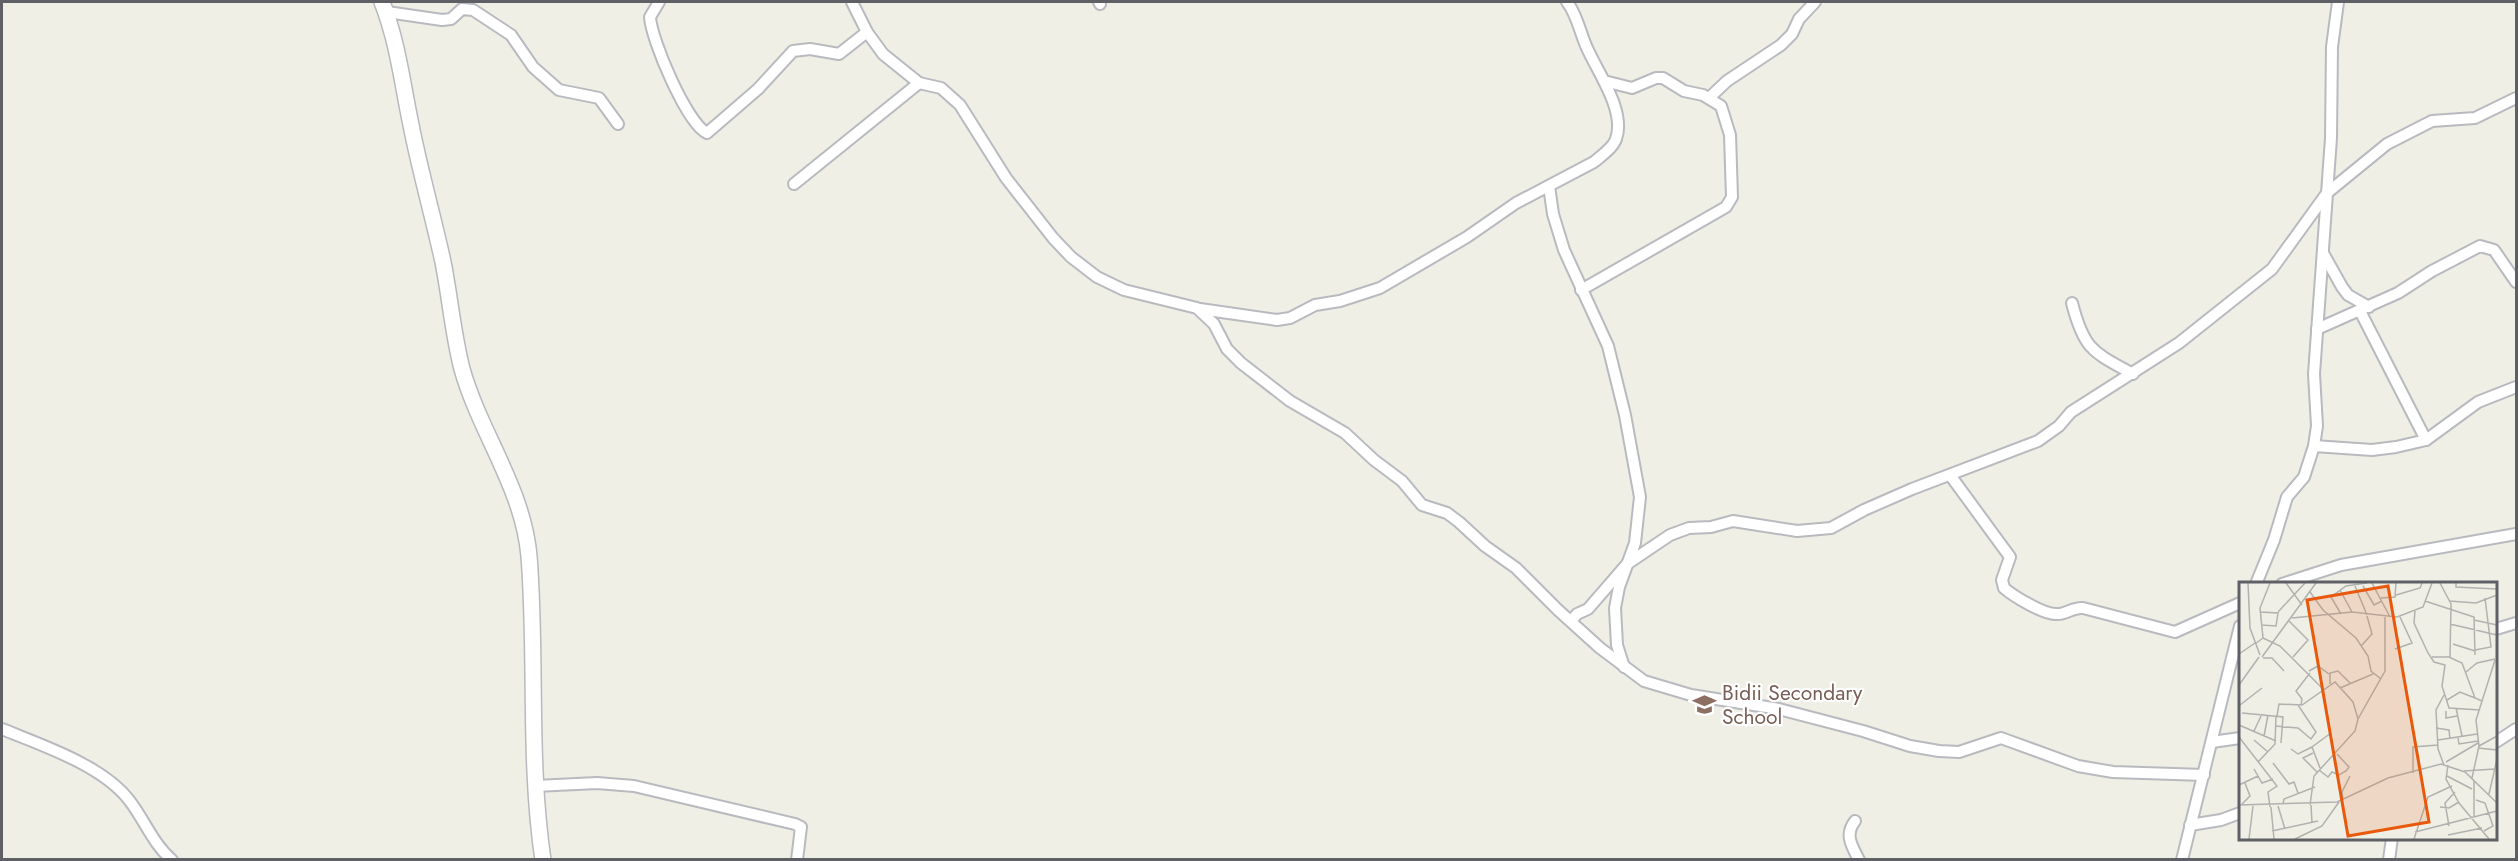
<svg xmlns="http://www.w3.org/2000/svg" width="2518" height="861" viewBox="0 0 2518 861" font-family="Jost,sans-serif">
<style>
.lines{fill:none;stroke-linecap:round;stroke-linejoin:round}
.street-casing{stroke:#b8babf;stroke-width:14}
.secondary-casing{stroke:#b8b9bf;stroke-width:18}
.street{stroke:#fff;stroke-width:10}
.secondary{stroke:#fff;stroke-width:15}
.labels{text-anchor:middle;stroke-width:4.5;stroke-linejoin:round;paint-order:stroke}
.education-label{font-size:21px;fill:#785e54;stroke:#fff;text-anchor:start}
.inset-road{fill:none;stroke:#b1b2af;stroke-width:1.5}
.view{fill:#e8590c;fill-opacity:0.15;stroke:#e8590c;stroke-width:3}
.inset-edge{fill:none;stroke:#5e6066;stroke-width:3}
</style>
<rect width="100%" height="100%" fill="#efefe6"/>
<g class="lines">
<defs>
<g id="street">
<path d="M659,2L650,17C651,39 687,124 707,133L758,89L793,51L810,49L839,54L867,32"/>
<polyline points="852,2 867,32 883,54 919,83 941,88 960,105 1006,178 1053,238 1071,257 1097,277 1124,290 1197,308 1214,324 1227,349 1241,363 1290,401 1345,433 1374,460 1402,481 1422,505 1447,513 1459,522 1485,546 1516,568 1558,610 1600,648 1644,681 1691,695 1779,709 1863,731 1910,746 1939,751 1959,752 2001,738 2078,766 2113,772 2204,775"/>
<polyline points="1099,2 1100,4"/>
<polyline points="387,12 442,20 451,19 462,9 473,10 511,35 533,67 559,90 599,98 618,124"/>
<polyline points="1709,98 1727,81 1781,45 1792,34 1799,19 1815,2"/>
<polyline points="794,184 919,83"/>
<polyline points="1549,186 1553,214 1564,250 1608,346 1625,415 1640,497 1635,543 1619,587 1615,608 1617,645 1624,667"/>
<polyline points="2323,253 2342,287 2348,295 2369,307"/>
<polyline points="1581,290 1726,207 1732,197 1730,135 1721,106 1703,95 1684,91 1663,78 1656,78 1632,88 1604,81"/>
<path d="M2072,303C2084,350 2093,352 2133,374"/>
<path d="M1200,309L1277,320L1290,318L1315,305L1340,301L1380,288L1467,237L1516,203L1594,162C1601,156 1613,148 1616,139C1626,111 1598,73 1587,48C1580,33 1577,14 1567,2"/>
<polyline points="2360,311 2426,440"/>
<polyline points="2317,329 2398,293 2432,271 2480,246 2494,250 2516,282"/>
<polyline points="2314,446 2372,450 2396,447 2426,440 2478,402 2516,387"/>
<path d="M1950,475L2010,557L2002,580L2004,588C2013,596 2043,614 2056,614C2066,615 2072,607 2083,608L2175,632L2240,603"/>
<polyline points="2256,584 2274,540 2287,497 2304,477 2314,446 2317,426 2314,374 2331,138 2332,47 2338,2"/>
<polyline points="2282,584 2341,565 2516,534"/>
<polyline points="1571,621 1577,614 1588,609 1627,564 1670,535 1689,528 1711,527 1733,521 1797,531 1831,528 1864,510 1912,489 2038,441 2059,426 2071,412 2179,343 2272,269 2327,193 2387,144 2432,121 2475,118 2516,98"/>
<polyline points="2496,629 2516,623"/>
<path d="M2,729C41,745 102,765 129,800C144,819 153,844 172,860"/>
<polyline points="2212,742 2240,738"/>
<polyline points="2496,742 2516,729"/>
<polyline points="535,786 597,783 634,786 795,824 801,827 797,860"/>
<path d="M1855,821C1844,835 1852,846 1859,860"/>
<polyline points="2190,825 2221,820 2240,813"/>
<polyline points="2182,860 2240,626"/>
<polyline points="2389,860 2392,838"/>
</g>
<path id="secondary" d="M382,2C398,43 402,82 411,125C420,171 433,216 443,262C450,297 453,334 462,369C480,433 523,488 529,556C537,657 528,759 543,860"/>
</defs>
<use href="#street" class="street-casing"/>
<use href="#secondary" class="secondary-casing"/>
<use href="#street" class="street"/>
<use href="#secondary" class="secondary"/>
</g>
<defs>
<symbol id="school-bare" viewBox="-9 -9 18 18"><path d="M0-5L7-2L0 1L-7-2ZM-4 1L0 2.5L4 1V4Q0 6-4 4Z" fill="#8d6e63" stroke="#fff" stroke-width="2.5" paint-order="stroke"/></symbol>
</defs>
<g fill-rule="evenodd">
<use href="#school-bare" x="1688" y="688" width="33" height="33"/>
</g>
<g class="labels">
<g class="education-label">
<text x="1722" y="700">Bidii Secondary<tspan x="1722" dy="24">School</tspan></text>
</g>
</g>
<g transform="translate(2239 582)">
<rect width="258" height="258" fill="#efefe6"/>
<path class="inset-road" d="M9,1L11,46L21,73M47,1L63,23M133,1L151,35M201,1L212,22L211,75M217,1V5L258,7M116,4L128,33M124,4L135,23L143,19M101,8L113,30M71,10L84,28L117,56L129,74L132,89L142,97M157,13L181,6L183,1M142,16L156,15L157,1M186,19L235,35L236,73M210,19L237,21L258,13M176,29L175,41L189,71L195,80L206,83L203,104L210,126L241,128M21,30L39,31L37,44L22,43M39,30L66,1M102,32L92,15L107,4L128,1M53,36L113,30L158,35L184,25L193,1M235,38L258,43M50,39L69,58L54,75M211,42L258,53M24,56L41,64L84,107M16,62L24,56L21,26L31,1M214,62L236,69M122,64L133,52L128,34M156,67L173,61L161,35M236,68L252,65L246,16M0,72L16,61M23,75L77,1M193,75H210L223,81L236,116L243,119M24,76H33L45,89M70,89L79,84L90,92M227,90L238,81L256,77M91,102V91L99,89L111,101M0,103L20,75M101,106L134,92M205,113L197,128L199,167L205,183M208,118L221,110L236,116M0,121V144M1,123L23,106M62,123L63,117L57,109L71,91M217,126L223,154M207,129V136L218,134M3,131L44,135L42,161M38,134L40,122L63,123L96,100L114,120L119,137M0,143L37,159M36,144L59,146L72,157L77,150L59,123M197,146L210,148L211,157M15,149L23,132M25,154L29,133M0,155L38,204L29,210L31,225M219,156L220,162L239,159M15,158L29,170M199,158L238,152M240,164L258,154M239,166L258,168M52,167L59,172L73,165M74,171L64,176L78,190M19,180L36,162L37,134M207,180L239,161M34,181L50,202L55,200L59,211M209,183L207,197L220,221L250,257M81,186L73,165L92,151M15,187L23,201L34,197M80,188L89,195L93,190L100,193L107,189L110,185L98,172M225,189L256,187M174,191V165L199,163M208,194L233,207M233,196L240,164L237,138L256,78M0,203L19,194M250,212L258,177M104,218L103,210L111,194M237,218L246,221L254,244L245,249M3,222L11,214L6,201M44,222L45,217L76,205M0,223L98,220L149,196L202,182L226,190L258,221M71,223L75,194L116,149L119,137L146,89V35M72,223L73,241M39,224L46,247M32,225L35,257M201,225L210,226L220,220M235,234V198M210,244L206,221L216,210M33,249L79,239M176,250L258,229M209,253L243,246M10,257L14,224M56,257L83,244L100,220M175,257L189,215L213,204"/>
<path class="view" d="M149,4L190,240L109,254L68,18Z"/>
<rect width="258" height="258" class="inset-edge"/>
</g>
<rect width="2518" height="861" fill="none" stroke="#5e6066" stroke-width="6"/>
</svg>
